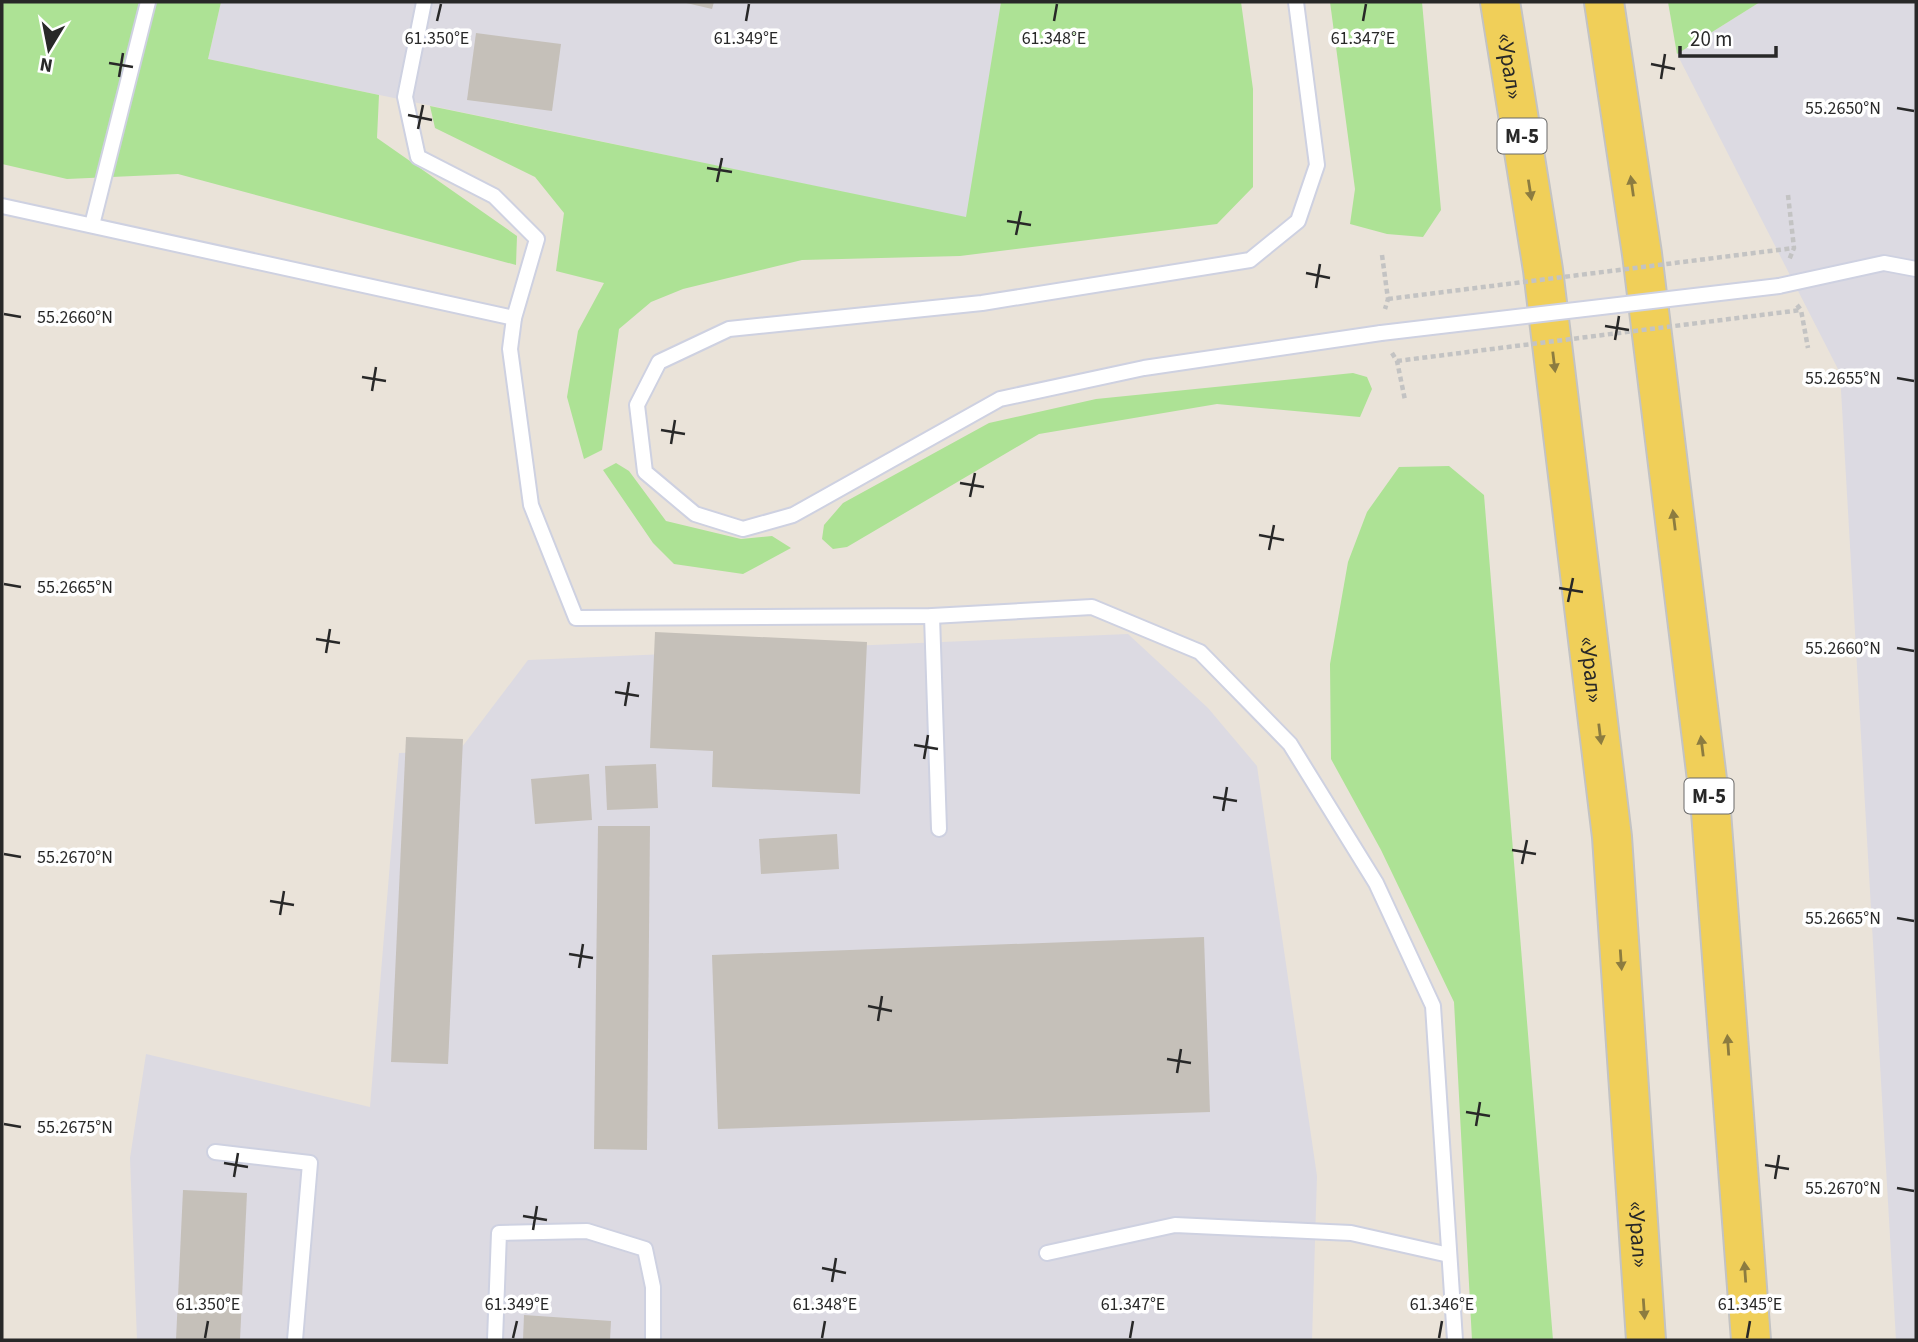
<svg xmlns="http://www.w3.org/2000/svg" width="1918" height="1342" viewBox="0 0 1918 1342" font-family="'Source Sans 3',sans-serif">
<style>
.industrial{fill:#dcdae2}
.green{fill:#ade295}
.building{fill:#c5c0b9}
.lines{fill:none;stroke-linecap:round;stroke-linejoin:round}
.service-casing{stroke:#ced1e1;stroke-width:18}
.primary-casing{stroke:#c3c3c3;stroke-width:42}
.path{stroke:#c3c3c3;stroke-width:4.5;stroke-dasharray:5 3.5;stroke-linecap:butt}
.service{stroke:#fff;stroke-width:14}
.primary{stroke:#f0cf59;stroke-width:38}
.service-bridge-casing{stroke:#ced1e1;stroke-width:18;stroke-linecap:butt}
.path-bridge{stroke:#c3c3c3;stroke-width:4.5;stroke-dasharray:5 3.5;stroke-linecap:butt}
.service-bridge{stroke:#fff;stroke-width:14}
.oneway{fill:#8c7c40}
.ticks{fill:none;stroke:#282828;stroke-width:2.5}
.labels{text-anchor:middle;stroke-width:7;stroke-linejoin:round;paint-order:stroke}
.shield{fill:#fff;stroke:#686868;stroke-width:2}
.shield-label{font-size:21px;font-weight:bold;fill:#282828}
.street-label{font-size:23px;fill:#282828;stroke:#fff}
.ticks-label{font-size:18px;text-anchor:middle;fill:#282828;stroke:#fff;stroke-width:7;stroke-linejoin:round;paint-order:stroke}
</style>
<rect width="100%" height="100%" fill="#eae3d9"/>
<g class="industrial">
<polygon points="221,2 1001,2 967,218 208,59"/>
<polygon points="1760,2 1916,2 1916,1340 1896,1340 1840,373 1677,54"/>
<polygon points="1128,634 1208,708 1257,766 1317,1176 1312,1340 137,1340 130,1158 146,1054 370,1107 399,753 459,751 528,660"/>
</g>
<g class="green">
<polygon points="2,2 221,2 208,59 379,95 377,138 517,236 516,265 178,174 67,179 2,164"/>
<polygon points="1001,2 1241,2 1253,89 1253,187 1217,224 960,256 802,260 683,289 651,302 619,329 602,450 584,459 567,397 578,331 604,283 556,271 564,213 535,177 435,128 430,106 966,217"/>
<polygon points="1330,2 1422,2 1441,210 1423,237 1387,234 1350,224 1355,189"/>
<polygon points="1668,2 1760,2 1677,54"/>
<polygon points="1353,373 1367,377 1372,389 1360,417 1217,404 1039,434 847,547 833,549 822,539 824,525 843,503 989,423 1096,399"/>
<polygon points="616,463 629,471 666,521 741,539 772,536 791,548 743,574 674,564 653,543 603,470"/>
<polygon points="1449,466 1484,495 1553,1340 1472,1340 1454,1002 1381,850 1331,759 1330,664 1348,562 1367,512 1399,467"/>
</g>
<g class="building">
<polygon points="682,2 714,2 712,9"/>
<polygon points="476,33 561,44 552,111 467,100"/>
<polygon points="655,632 867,642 860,794 712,787 713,751 650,748"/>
<polygon points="406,737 463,739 448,1064 391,1062"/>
<polygon points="656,764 658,808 607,810 605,766"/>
<polygon points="589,774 592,820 535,824 531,779"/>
<polygon points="598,826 650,826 647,1150 594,1149"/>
<polygon points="837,834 839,869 761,874 759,839"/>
<polygon points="1204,937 1210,1112 718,1129 712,955"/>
<polygon points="183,1190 247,1193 240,1340 176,1340"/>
<polygon points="524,1315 611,1321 610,1340 523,1340"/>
</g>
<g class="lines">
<defs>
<g id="service">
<polyline points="424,2 405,97 418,157 494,196 537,239 514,318 510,349 531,505 576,618 932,616 1092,607 1200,652 1290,744 1376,883 1433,1006 1455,1340"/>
<polyline points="1296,2 1317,165 1298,221 1250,260 982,303 729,329 659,362 637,405 645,472 695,514 743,529 793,515 1000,399 1144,368 1381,333"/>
<polyline points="2,206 514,318"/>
<polyline points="92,225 148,2"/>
<polyline points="1779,286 1884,263 1916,269"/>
<polyline points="932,616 939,829"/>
<polyline points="215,1152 310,1163 295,1340"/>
<polyline points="1047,1253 1175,1225 1351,1233 1449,1255"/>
<polyline points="495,1340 499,1233 587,1231 645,1249 653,1287 653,1340"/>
</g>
<g id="primary">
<path id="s1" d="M1500,2L1543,270L1612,837L1646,1340"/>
<polyline points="1604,2 1642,254 1711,812 1751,1340"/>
</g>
</defs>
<use href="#service" class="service-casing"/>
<use href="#primary" class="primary-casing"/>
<g class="path">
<polyline points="1788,195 1794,248 1789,260"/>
<polyline points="1382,255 1388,299 1385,309"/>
<polyline points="1797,305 1801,310 1808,348"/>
<polyline points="1392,353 1397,361 1405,400"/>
</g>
<use href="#service" class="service"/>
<use href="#primary" class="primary"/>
<defs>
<polyline id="service-bridge" points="1381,333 1779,286"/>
</defs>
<use href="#service-bridge" class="service-bridge-casing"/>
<g class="path-bridge">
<polyline points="1388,299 1794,248"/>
<polyline points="1397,361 1801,310"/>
</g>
<use href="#service-bridge" class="service-bridge"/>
</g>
<defs><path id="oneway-solid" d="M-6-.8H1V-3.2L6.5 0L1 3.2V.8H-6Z" transform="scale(1.75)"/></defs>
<g class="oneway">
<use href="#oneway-solid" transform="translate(1632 186) rotate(-98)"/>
<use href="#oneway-solid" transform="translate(1530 190) rotate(81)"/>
<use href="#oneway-solid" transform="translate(1554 362) rotate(83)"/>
<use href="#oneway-solid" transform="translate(1674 520) rotate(-97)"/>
<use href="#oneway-solid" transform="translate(1600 734) rotate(83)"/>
<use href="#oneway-solid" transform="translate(1702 746) rotate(-97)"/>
<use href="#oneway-solid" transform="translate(1621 960) rotate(86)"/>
<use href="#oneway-solid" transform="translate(1728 1045) rotate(-94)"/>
<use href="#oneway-solid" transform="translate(1745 1272) rotate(-94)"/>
<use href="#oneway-solid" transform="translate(1644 1309) rotate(86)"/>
</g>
<path class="ticks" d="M437,21L441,4M746,21L749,4M1054,21L1057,4M1363,21L1366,4M109,63L133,67M1651,64L1675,69M119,77L123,53M1661,79L1665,54M1897,108L1914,111M408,115L432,120M418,129L423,105M707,168L732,172M717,182L722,158M1007,221L1031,225M1016,235L1021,211M1306,273L1330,278M1316,288L1320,264M4,314L21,317M1605,326L1629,330M1615,340L1619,316M362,377L386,381M1897,378L1914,381M372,391L376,367M661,430L685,434M671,444L675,420M960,483L984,487M970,497L975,473M1259,535L1284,540M1269,550L1274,525M4,584L21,587M1559,588L1583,592M1568,602L1573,578M316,639L340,643M1897,648L1914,651M326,653L330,629M615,692L639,696M625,706L629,682M914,745L938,749M924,759L928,735M1213,797L1237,801M1223,811L1227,787M1512,850L1536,854M4,854L21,857M1522,864L1527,840M270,901L294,905M280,915L284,891M1897,918L1914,921M569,954L593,958M579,968L583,944M868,1006L892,1011M878,1021L882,996M1167,1059L1191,1063M1177,1073L1181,1049M1466,1112L1490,1116M4,1124L21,1127M1476,1126L1480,1102M224,1163L248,1167M1765,1165L1789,1169M234,1177L238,1153M1775,1179L1779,1155M1897,1188L1914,1191M523,1216L547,1220M533,1230L537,1206M822,1268L846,1273M832,1282L836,1258M205,1338L208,1321M513,1338L517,1321M822,1338L825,1321M1130,1338L1133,1321M1439,1338L1442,1321M1747,1338L1750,1321"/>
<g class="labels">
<g class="shield">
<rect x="1497.5" y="118.5" width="49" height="35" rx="5"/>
<rect x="1684.5" y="778.5" width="49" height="35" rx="5"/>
</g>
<g class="shield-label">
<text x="1522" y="143">М-5</text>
<text x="1709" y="803">М-5</text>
</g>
<g class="street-label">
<text dy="8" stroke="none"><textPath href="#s1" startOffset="65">«Урал»</textPath></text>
<text dy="8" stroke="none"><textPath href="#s1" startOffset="674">«Урал»</textPath></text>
<text dy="8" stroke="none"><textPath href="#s1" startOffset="1241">«Урал»</textPath></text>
</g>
</g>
<g class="ticks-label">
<text x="437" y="44">61.350°E</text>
<text x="746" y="44">61.349°E</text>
<text x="1054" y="44">61.348°E</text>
<text x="1363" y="44">61.347°E</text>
<text x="1843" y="114">55.2650°N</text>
<text x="75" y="323">55.2660°N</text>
<text x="1843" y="384">55.2655°N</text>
<text x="75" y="593">55.2665°N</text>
<text x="1843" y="654">55.2660°N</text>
<text x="75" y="863">55.2670°N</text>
<text x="1843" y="924">55.2665°N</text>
<text x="75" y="1133">55.2675°N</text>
<text x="1843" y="1194">55.2670°N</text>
<text x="208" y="1310">61.350°E</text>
<text x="517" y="1310">61.349°E</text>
<text x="825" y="1310">61.348°E</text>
<text x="1133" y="1310">61.347°E</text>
<text x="1442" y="1310">61.346°E</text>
<text x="1750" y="1310">61.345°E</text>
</g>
<rect width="1918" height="1342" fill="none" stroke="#282828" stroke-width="7"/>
<g transform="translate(49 49) rotate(190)" stroke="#ffffff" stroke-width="5" paint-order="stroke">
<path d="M0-5L12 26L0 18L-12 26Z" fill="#282828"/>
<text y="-10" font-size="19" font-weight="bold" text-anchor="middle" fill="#282828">N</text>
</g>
<path d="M1680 46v10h96v-10" fill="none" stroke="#282828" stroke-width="3.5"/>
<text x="1690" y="46" font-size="21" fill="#282828" stroke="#ffffff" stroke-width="5" paint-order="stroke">20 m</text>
</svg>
